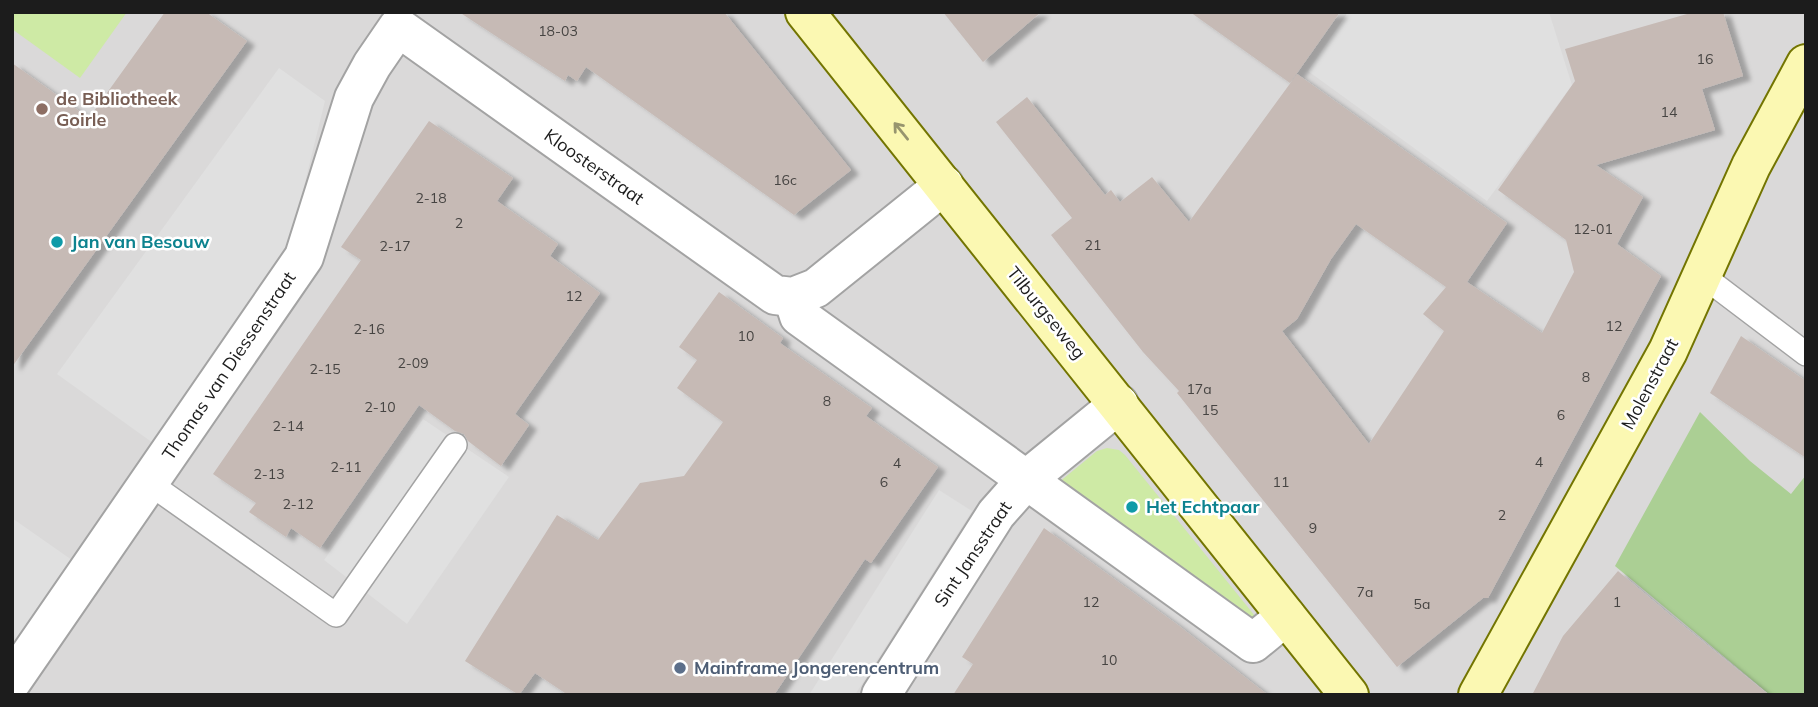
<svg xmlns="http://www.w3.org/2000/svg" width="1818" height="707" viewBox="0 0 1818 707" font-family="Mulish,sans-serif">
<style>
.residential{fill:#dad9d9}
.grass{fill:#ceeaa5}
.forest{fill:#abcf94}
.parking{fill:#e0e0e0}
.building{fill:#c6bab5;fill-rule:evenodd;filter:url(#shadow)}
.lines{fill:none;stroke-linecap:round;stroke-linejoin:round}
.lane-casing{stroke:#a3a3a3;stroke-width:26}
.street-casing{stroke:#a3a3a3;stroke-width:42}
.secondary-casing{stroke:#737501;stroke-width:42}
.lane{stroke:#fff;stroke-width:23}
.street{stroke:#fff;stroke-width:38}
.secondary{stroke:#fbf8b2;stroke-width:38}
.oneway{stroke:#97956e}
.education-dot{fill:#8d6e63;stroke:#fff;stroke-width:2.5}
.culture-dot{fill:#0f9aa8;stroke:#fff;stroke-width:2.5}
.service-dot{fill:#5c6f8a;stroke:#fff;stroke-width:2.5}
.labels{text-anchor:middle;stroke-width:5;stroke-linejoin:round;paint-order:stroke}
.number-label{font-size:14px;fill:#464442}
.education-label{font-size:18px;font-weight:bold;fill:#785e54;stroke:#fff;text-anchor:start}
.street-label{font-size:18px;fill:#1c1c1c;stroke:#fff}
.culture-label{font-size:18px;font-weight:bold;fill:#0d838f;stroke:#fff;text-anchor:start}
.service-label{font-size:18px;font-weight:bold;fill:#4e5e75;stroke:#fff;text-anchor:start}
</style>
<defs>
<filter id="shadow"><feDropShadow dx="8" dy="4.5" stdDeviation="2" flood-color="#0004"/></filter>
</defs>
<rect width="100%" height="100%" fill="#eee9e1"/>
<rect class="residential" x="12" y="12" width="1794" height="683"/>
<g class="grass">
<polygon points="12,12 127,12 80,78 12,29"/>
<polygon points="1107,448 1119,450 1125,455 1255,616 1248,622 1058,483 1097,451"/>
</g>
<polygon class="forest" points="1700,412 1750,461 1791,494 1806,475 1806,695 1770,695 1615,566"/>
<g class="parking">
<polygon points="1348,12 1549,12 1572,85 1487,201 1308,71"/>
<polygon points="279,68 325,101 291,239 276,266 153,443 57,374"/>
<polygon points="423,419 509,477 407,624 324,560"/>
<polygon points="939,490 972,511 855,695 809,695"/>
<polygon points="12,518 72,560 12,647"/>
</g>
<g class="building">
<polygon points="165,12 206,12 247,41 12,367 12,63 89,118"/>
<polygon points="459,12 724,12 851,170 794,215 586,67 577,81 568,75 565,81"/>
<polygon points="943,12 1041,12 983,62"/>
<polygon points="1190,12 1340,12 1290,83"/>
<path d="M1694,12H1723L1743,76L1702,89L1715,130L1596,165L1643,197L1617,244L1661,276L1488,598H1483L1397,667L1177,393L1179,391L1143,352L1051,235L1072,218L996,122L1027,97L1105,195L1111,190L1120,202L1152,177L1189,222L1297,74L1507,223L1467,282L1542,333L1574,272L1566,240L1498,190L1575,81L1565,49ZM1356,224L1446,287L1423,314L1444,331L1369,444L1282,331L1297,319L1331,259Z"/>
<polygon points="429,121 513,178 497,201 558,244 550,256 600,293 515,414 529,425 501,466 468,441 464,434 455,431 419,405 320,548 291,528 286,537 249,512 256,503 213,474 361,260 341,247"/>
<polygon points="719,292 783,338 780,343 872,408 866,416 938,467 871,563 865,559 774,695 568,695 535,673 519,695 465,661 557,515 598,540 640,483 684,476 723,422 677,388 697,360 679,347"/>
<polygon points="1741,336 1806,381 1806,458 1710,393"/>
<polygon points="1044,528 1178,625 1268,695 953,695 973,664 962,657"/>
<polygon points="1618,571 1670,615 1769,695 1532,695 1563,636"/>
</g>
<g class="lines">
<defs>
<g id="lane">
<polyline points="1703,276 1806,354"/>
<polyline points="149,483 336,615 455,445"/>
</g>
<g id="street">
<polyline points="793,297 799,316 1253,643 1286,616"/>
<polyline points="12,681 304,257 354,98 372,65 398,27 775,295 793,297 816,288 944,185"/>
<polyline points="881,695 996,514 1027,479 1119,404"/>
</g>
<g id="secondary">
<polyline points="805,12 1349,695"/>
<polyline points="1478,695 1668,351 1751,166 1806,64"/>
</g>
</defs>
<use href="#lane" class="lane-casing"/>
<use href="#street" class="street-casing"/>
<use href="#secondary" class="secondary-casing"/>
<use href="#lane" class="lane"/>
<use href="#street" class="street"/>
<use href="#secondary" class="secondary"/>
</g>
<defs><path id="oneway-shaft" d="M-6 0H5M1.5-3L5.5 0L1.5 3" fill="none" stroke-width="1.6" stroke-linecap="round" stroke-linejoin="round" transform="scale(1.75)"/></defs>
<use class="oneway" href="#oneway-shaft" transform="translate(901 131) rotate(-129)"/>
<circle class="education-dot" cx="42" cy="109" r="7"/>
<g class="culture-dot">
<circle cx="57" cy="242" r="7"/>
<circle cx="1132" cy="507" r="7"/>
</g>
<circle class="service-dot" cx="680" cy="668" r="7"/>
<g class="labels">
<g class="number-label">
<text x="558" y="36">18-03</text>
<text x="1705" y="64">16</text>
<text x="1669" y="117">14</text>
<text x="785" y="185">16c</text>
<text x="431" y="203">2-18</text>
<text x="459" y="228">2</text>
<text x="1593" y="234">12-01</text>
<text x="1093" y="250">21</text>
<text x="395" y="251">2-17</text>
<text x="574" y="301">12</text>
<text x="1614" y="331">12</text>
<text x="369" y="334">2-16</text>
<text x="746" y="341">10</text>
<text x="413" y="368">2-09</text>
<text x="325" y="374">2-15</text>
<text x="1586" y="382">8</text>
<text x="1199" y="394">17a</text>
<text x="827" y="406">8</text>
<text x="380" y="412">2-10</text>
<text x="1210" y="415">15</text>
<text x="1561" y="420">6</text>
<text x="288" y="431">2-14</text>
<text x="1539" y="467">4</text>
<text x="897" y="468">4</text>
<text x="346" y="472">2-11</text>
<text x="269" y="479">2-13</text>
<text x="884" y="487">6</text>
<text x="1281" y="487">11</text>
<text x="298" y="509">2-12</text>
<text x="1502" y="520">2</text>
<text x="1313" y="533">9</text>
<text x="1365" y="597">7a</text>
<text x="1091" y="607">12</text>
<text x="1617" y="607">1</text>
<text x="1422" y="609">5a</text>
<text x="1109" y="665">10</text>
</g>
<g class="education-label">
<text x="56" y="105">de Bibliotheek<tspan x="56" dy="21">Goirle</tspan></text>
</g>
<g class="street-label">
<text transform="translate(594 167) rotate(35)" y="6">Kloosterstraat</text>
<text transform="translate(1046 313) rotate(51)" y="6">Tilburgseweg</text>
<text transform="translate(229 366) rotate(-56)" y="6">Thomas van Diessenstraat</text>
<text transform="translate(1650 384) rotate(-62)" y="6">Molenstraat</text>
<text transform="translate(973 554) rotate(-56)" y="6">Sint Jansstraat</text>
</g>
<g class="culture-label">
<text x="71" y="248">Jan van Besouw</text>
<text x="1146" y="513">Het Echtpaar</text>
</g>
<g class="service-label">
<text x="694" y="674">Mainframe Jongerencentrum</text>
</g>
</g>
<rect width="1818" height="707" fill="none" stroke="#1c1c1c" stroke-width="28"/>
</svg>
